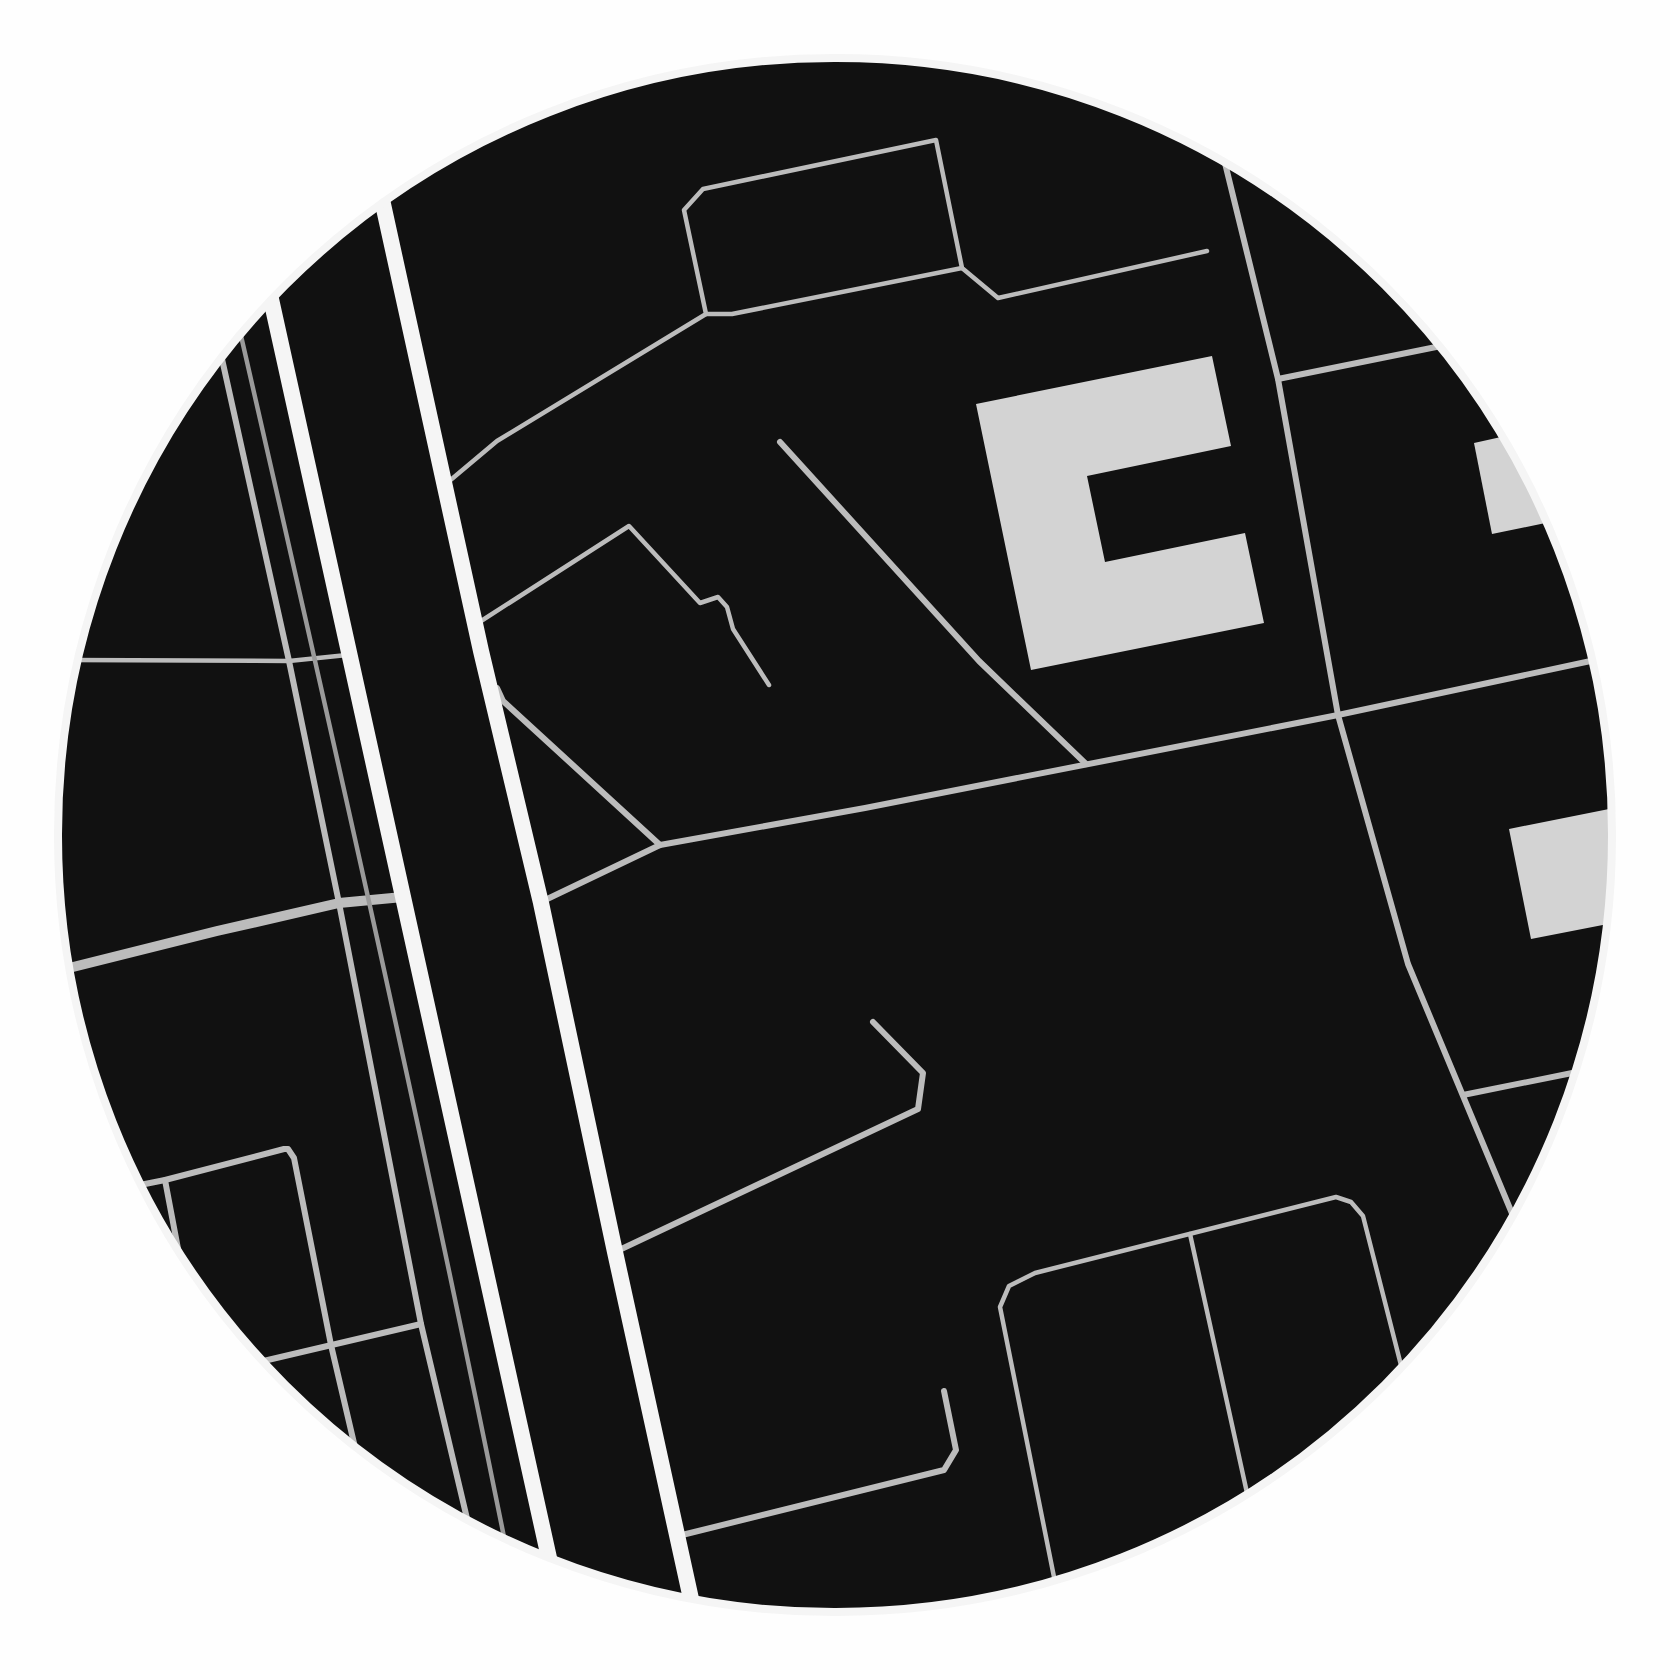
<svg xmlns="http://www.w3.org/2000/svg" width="1670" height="1670" viewBox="0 0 1670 1670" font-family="'DM Sans',sans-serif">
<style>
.building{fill:#d3d3d3}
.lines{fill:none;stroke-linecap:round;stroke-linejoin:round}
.service{stroke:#bcbcbc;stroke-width:4.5}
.minor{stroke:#bcbcbc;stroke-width:6}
.tertiary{stroke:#bcbcbc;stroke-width:10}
.trunk{stroke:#f5f5f5;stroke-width:16}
.rail{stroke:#9a9a9a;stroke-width:4.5}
.rim{fill:none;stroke:#f5f5f5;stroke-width:8}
</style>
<rect width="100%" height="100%" fill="#111"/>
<g class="building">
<polygon points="1212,356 1231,446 1087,476 1105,562 1245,533 1264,623 1031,670 976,404"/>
<polygon points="1510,435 1555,521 1492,534 1474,443"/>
<polygon points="1619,807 1622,835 1618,874 1609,875 1615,904 1613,923 1531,939 1509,829"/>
</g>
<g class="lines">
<g class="service">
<polyline points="706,314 732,314 962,268"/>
<polyline points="447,483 497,441 706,314 684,210 703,189 936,140 962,268 998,298 1207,251"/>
<polyline points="478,623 629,526 700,603 718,597 727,607 733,629 769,685"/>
<polyline points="70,660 289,661 347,655"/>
<polyline points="1190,1234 1249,1502"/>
<polyline points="1056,1587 1000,1307 1009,1286 1035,1273 1336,1197 1351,1202 1363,1216 1404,1377"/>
<polyline points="969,1609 1039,1592"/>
</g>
<g class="minor">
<polyline points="1223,155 1278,379 1338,715 1408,964 1516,1223"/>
<polyline points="220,350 289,661 339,903 421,1324 469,1527"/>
<polyline points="1278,379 1446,345"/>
<polyline points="780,442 979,661 1086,764"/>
<polyline points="497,688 503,701 660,845"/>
<polyline points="543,901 660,845 865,808 1338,715 1600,659"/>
<polyline points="1463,1095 1582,1071"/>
<polyline points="165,1180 183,1275"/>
<polyline points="135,1186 165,1180 284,1149 288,1149 294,1158 331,1345 357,1456"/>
<polyline points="615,1252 918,1109 923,1073 873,1022"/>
<polyline points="255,1363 421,1324"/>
<polyline points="678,1536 944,1470 956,1450 944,1391"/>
</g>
<polyline class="tertiary" points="61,970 217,931 339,903 403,897"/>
<g class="trunk">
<polyline points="381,195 481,651 541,903 615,1252 693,1608"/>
<polyline points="269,290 551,1567"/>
</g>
<path class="rail" d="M239,327C332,733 424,1139 506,1547"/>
</g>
<path d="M0 0H1670V1670H0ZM834 58H836A776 776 0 0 1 1612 834V836A776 776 0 0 1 836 1612H834A776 776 0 0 1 58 836V834A776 776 0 0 1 834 58Z" fill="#fefefe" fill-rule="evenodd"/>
<path class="rim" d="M834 58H836A776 776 0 0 1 1612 834V836A776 776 0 0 1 836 1612H834A776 776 0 0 1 58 836V834A776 776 0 0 1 834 58Z"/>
</svg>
